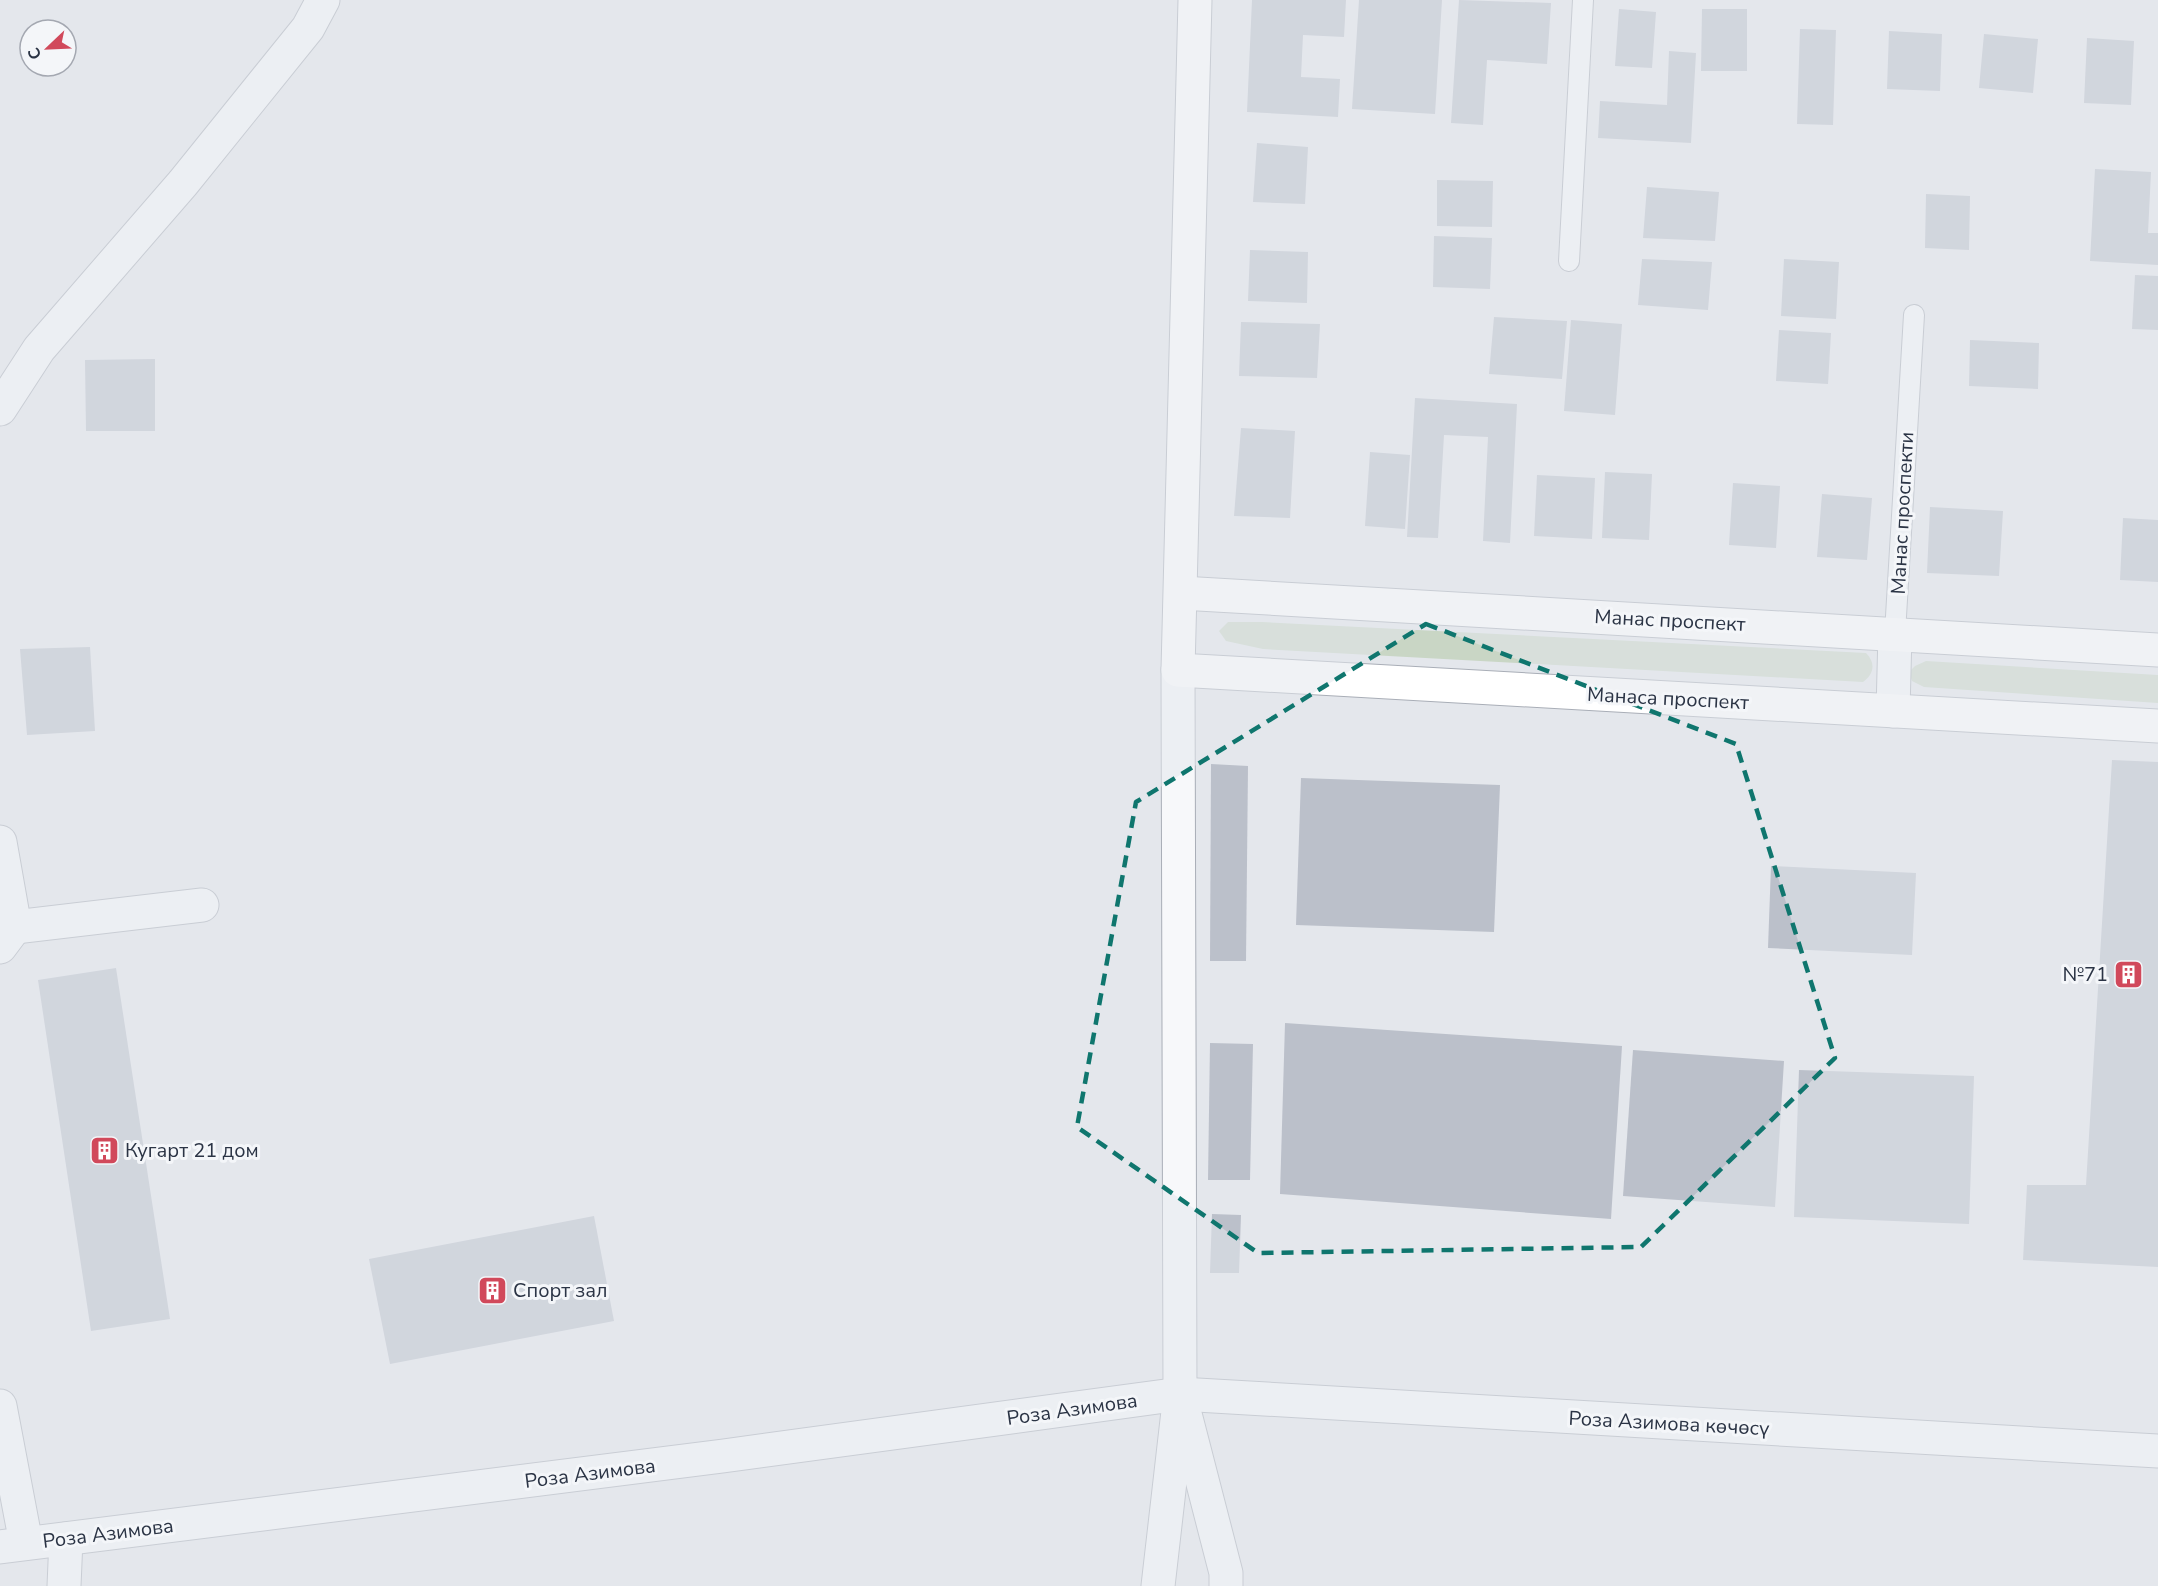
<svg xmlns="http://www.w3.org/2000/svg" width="2158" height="1586" viewBox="0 0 2158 1586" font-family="'Nunito Sans',sans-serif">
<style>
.green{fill:#c9d6c5}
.building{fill:#bbc0ca}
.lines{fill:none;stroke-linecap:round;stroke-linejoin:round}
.lane-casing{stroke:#a9aeb7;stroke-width:22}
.street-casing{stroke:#a9aeb7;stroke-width:35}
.secondary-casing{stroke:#a9aeb7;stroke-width:35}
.lane{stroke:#f7f8fa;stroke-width:20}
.street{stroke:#f7f8fa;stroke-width:33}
.secondary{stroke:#fff;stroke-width:33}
.marked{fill:none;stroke:#0f766e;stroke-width:4.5;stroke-dasharray:12 8;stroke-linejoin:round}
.labels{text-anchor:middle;stroke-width:6;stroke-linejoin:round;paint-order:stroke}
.street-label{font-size:20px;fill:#2b3445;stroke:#f4f6f9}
.poi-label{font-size:20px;fill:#2b3445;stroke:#f4f6f9;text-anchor:start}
</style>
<rect width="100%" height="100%" fill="#e4e7ec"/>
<g class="green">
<path d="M1228,622H1262L1866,653C1876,663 1874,674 1863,682L1263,649L1226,641L1219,631Z"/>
<polygon points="1926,661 2158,675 2158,703 1924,687 1912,681 1909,672 1915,666"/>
</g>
<g class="building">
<polygon points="1252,0 1346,0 1344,37 1303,35 1301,77 1340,79 1338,117 1247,112"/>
<polygon points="1359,0 1442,0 1435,114 1352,109"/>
<polygon points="1459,0 1551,3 1547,64 1487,60 1483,125 1451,123"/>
<polygon points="1619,9 1656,12 1652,68 1615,66"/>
<polygon points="1702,9 1747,9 1747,71 1701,71"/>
<polygon points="1800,29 1836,30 1833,125 1797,124"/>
<polygon points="1889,31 1942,34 1940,91 1887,89"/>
<polygon points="1984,34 2038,39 2033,93 1979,88"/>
<polygon points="2087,38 2134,41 2131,105 2084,103"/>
<polygon points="1669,51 1696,53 1691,143 1598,138 1600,101 1667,105"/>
<polygon points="1257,143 1308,147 1305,204 1253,202"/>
<polygon points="2095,169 2151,172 2148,233 2158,233 2158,265 2090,261"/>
<polygon points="1437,180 1493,181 1492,227 1437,226"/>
<polygon points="1647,187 1719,192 1715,241 1643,238"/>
<polygon points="1926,194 1970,196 1969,250 1925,248"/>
<polygon points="1434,236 1492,238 1490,289 1433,287"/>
<polygon points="1250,250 1308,252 1307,303 1248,301"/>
<polygon points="1642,259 1712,262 1708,310 1638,305"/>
<polygon points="1784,259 1839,262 1836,319 1781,316"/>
<polygon points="2135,275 2158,276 2158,330 2132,329"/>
<polygon points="1494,317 1567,321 1562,379 1489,374"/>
<polygon points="1571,320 1622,324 1615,415 1564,411"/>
<polygon points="1241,322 1320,324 1317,378 1239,376"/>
<polygon points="1779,330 1831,333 1828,384 1776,381"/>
<polygon points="1970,340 2039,343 2038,389 1969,386"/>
<polygon points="155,359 155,431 86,431 85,360"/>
<polygon points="1415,398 1517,404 1510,543 1483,541 1488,437 1444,435 1438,538 1407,537"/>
<polygon points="1241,428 1295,431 1290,518 1234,516"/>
<polygon points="1370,452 1410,455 1405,529 1365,526"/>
<polygon points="1605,472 1652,474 1649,540 1602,538"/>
<polygon points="1537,475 1595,478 1592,539 1534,536"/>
<polygon points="1733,483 1780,486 1776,548 1729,545"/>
<polygon points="1822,494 1872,498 1867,560 1817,557"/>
<polygon points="1930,507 2003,511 1999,576 1927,573"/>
<polygon points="2123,518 2158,520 2158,582 2120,580"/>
<polygon points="90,647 95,731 27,735 20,649"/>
<polygon points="2112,760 2158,762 2158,1267 2023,1260 2027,1185 2086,1185"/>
<polygon points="1211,764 1248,766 1246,961 1210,961"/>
<polygon points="1301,778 1500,785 1494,932 1296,925"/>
<polygon points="1771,866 1916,873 1912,955 1768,948"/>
<polygon points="116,968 170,1319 91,1331 38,980"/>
<polygon points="1285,1023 1622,1046 1611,1219 1280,1194"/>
<polygon points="1210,1043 1253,1044 1250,1180 1208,1180"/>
<polygon points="1633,1050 1784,1061 1775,1207 1623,1196"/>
<polygon points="1799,1070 1974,1076 1969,1224 1794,1217"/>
<polygon points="1212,1214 1241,1215 1239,1273 1210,1273"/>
<polygon points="594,1216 614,1321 390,1364 369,1259"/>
</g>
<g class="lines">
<defs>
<g id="lane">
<polyline points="1569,261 1583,0"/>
<polyline points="1895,633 1914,315"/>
</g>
<g id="street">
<polyline points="0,409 39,349 183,183 308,28 323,0"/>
<polyline points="1893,711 1895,633"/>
<polyline points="0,842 15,927 0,947"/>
<polyline points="15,927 202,905"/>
<polyline points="0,1406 26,1543"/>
<polyline points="1184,1410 1226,1573 1226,1586"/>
<polyline points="0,1547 723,1456 1180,1394 2158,1451"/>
<polyline points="64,1586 66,1539"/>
<polyline points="1158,1586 1180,1394 1178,670"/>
</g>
<g id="secondary">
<polyline points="1195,0 1178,670 2158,726"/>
<polyline points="1181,593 2158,650"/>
</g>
</defs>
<use href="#lane" class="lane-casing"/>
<use href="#street" class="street-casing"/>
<use href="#secondary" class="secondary-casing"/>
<use href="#lane" class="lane"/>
<use href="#street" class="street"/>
<use href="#secondary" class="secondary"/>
</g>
<path d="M0 0H2158V1586H0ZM1426,624L1736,744L1835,1058L1641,1247L1258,1253L1077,1127L1136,802Z" fill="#e4e7ec" fill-opacity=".55" fill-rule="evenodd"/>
<path class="marked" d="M1426,624L1736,744L1835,1058L1641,1247L1258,1253L1077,1127L1136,802Z"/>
<defs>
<symbol id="building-square" viewBox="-11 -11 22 22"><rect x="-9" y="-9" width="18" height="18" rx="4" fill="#d1495b" stroke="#f4f6f9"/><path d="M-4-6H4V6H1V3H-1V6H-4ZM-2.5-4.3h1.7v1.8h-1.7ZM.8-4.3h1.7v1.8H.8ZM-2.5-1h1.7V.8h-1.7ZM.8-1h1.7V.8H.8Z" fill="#fff"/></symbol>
</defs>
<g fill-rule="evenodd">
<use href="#building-square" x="2112" y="958" width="33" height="33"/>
<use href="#building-square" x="88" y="1134" width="33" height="33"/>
<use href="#building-square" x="476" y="1274" width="33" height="33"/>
</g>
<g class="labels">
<g class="street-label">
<text transform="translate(1902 513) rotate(-87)" y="7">Манас проспекти</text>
<text transform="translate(1670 620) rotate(3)" y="7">Манас проспект</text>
<text transform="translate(1668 698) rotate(3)" y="7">Манаса проспект</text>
<text transform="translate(1072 1409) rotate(-8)" y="7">Роза Азимова</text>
<text transform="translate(1669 1423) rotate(3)" y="7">Роза Азимова көчөсү</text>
<text transform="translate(590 1473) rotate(-7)" y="7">Роза Азимова</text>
<text transform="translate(108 1533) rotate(-7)" y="7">Роза Азимова</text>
</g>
<g class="poi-label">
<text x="2108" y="981" text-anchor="end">№71</text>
<text x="125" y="1157">Кугарт 21 дом</text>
<text x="513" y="1297">Спорт зал</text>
</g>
</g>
<g transform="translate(48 48) rotate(247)"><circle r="28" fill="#f4f6f9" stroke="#a4a8b1" stroke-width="1.5"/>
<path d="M0-4.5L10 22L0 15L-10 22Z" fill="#d1495b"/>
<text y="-9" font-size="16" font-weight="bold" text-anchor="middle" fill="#2b3445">С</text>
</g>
</svg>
